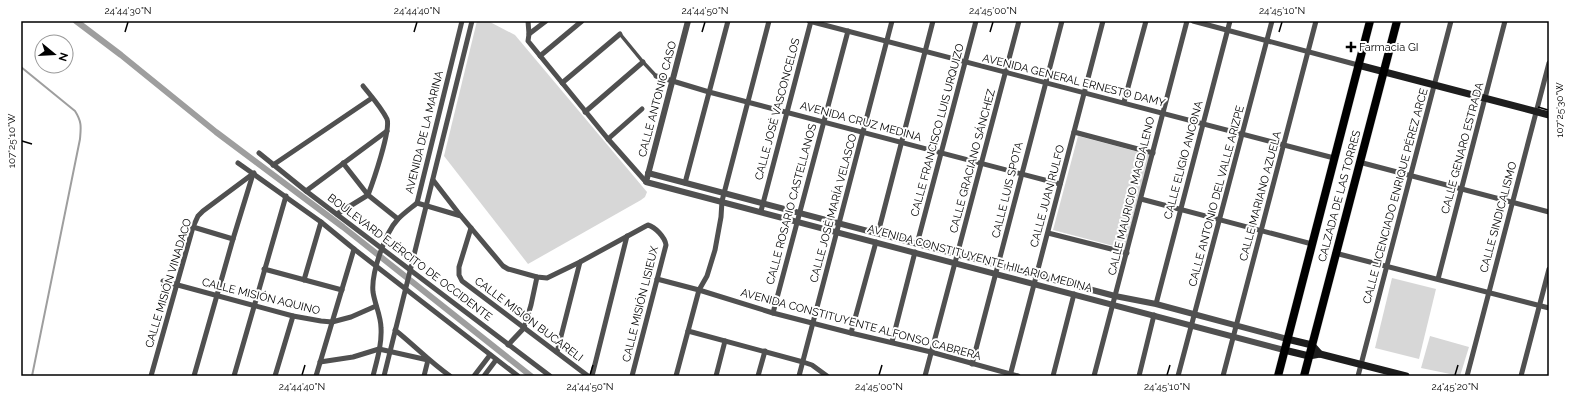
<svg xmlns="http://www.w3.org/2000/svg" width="1570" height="397" viewBox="0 0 1570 397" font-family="Raleway,sans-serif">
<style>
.green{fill:#d7d7d7}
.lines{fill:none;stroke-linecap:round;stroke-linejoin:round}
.stream{stroke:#9e9e9e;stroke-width:2}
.canal{stroke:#9e9e9e;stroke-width:6}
.primary-casing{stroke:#dbdbdb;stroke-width:9}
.pedestrian{stroke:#505050;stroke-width:3.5}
.minor{stroke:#505050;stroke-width:5}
.tertiary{stroke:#505050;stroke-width:6}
.secondary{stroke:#1d1d1d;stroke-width:7}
.primary{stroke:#000;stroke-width:8}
.ticks{fill:none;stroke:#000;stroke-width:1.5}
.poi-dot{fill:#000;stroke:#fff;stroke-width:1.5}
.labels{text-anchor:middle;stroke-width:4;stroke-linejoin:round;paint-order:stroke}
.poi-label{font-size:11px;fill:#000;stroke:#fff;text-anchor:start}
.street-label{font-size:11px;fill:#000;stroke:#fff}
.neatline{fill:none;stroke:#000;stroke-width:1.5}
.ticks-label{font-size:10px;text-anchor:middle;fill:#000}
</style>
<rect width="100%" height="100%" fill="#fff"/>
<g class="green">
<polygon points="477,21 488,21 515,35 647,192 645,197 641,200 528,264 444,156"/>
<polygon points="1078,136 1150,155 1125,249 1053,230"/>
<polygon points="1392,278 1436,289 1419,359 1375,348"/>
<polygon points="1430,336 1469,347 1460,376 1421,368"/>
</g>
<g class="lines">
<path class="stream" d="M21,67L75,111C82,122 81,127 80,139L32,376"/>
<polyline class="canal" points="76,21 121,55 216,132 343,227 531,376"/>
<defs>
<g id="primary">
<polyline points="1278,376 1370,21"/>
<polyline points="1304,376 1397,21"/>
</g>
</defs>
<use href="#primary" class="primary-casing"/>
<polyline class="pedestrian" points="620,34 643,62 656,76"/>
<g class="minor">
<polyline points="528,21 529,34"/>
<polyline points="546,21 529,34 528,41 608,139 646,182"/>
<polyline points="809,21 1334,158"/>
<polyline points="1193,21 1358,65"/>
<polyline points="540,56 582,21"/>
<polyline points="656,76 709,92 1060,184"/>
<polyline points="562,83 620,34"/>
<polyline points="1124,102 1146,21"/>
<polyline points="585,112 643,62"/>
<polyline points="1074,132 1153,153"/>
<polyline points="608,139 642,109"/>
<polyline points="259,153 306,191 550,376"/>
<polyline points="1359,162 1549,212"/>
<polyline points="238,163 321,222 354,249 518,376"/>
<polyline points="343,163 368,195 398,219"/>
<polyline points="273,165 372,98"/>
<polyline points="433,180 460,215"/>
<polyline points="685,183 728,21"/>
<polyline points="306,191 387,131"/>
<polyline points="1141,199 1312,244"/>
<path d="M417,203L461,216L503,266L508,269L537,277L547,278L580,262L646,226L648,225C655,227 665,237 666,245L632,376"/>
<polyline points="761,211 811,21"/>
<path d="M337,214L368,195C373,182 391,130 387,119C381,107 371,96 363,86"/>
<polyline points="193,227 233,239"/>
<polyline points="471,228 459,267 459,275 462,281 588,376"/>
<polyline points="878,233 933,21"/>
<polyline points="1048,233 1127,253"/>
<polyline points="917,244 976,21"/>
<polyline points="1335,253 1549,308"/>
<polyline points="264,269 342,290"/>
<polyline points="657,279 699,290 773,313 851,333 931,352 1018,376"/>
<polyline points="1438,279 1505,21"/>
<polyline points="304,280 321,222"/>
<polyline points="163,281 293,316 321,321 332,322 351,317 376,306"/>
<polyline points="1156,304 1230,21"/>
<polyline points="773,313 848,31"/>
<path d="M395,330C414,345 430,362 450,376"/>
<polyline points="688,331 803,362 812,365 827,376"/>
<polyline points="851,333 876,242"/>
<polyline points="892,342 915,252"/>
<polyline points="508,345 524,328 531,305 537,277"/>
<polyline points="557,352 580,262"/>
<polyline points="320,362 353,357 379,349 428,360 424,376"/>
<polyline points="972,364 1062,21"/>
<polyline points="151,376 193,227 198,216 203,211 254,173"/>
<polyline points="194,376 233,239 253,174"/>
<polyline points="234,376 286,196"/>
<polyline points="275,376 293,316"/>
<polyline points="316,376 354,249"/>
<path d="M373,376C377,360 382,344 381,328C381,316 375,305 373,292C371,273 385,233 398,219C404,213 411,208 417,203L462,21"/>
<polyline points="384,376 472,21"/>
<polyline points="474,376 490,355"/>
<polyline points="484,376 496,360"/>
<polyline points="592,376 627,236"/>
<polyline points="676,376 699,290 707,276 715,250 721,217 722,201 769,21"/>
<polyline points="716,376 725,341"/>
<polyline points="758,376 765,351"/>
<polyline points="799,376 892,21"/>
<polyline points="925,376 1019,21"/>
<polyline points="1010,376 1103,21"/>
<polyline points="1053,376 1074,294"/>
<polyline points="1094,376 1187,21"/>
<polyline points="1139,376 1154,315"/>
<polyline points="1178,376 1272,21"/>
<polyline points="1223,376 1316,21"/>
<polyline points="1358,376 1451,21"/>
<polyline points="1467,376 1549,63"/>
<polyline points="1521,376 1549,269"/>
</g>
<g class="tertiary">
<polyline points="688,21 646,182 1284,350"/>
<polyline points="648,173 1115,296 1156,304 1287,339"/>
</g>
<g class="secondary">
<polyline points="1358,65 1549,115"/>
<polyline points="1287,339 1312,345 1320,354"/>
<polyline points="1284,350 1309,356 1320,354 1406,376"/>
</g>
<use href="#primary" class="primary"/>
</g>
<path class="ticks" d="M125,32L128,22M414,32L417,22M702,32L705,22M990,32L993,22M1279,32L1282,22M1538,107L1548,110M22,141L32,144M302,375L305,365M590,375L593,365M879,375L882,365M1167,375L1170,365M1455,375L1458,365"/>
<path class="poi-dot" d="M1349 41h4v4h4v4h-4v4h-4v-4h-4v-4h4z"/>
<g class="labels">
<g class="poi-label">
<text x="1359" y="51">Farmacia GI</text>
</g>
<g class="street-label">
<text transform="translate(1074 80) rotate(14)" y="4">AVENIDA GENERAL ERNESTO DAMY</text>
<text transform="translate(657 99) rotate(-75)" y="4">CALLE ANTONIO CASO</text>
<text transform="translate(777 109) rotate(-75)" y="4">CALLE JOSÉ VASCONCELOS</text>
<text transform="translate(861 121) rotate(15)" y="4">AVENIDA CRUZ MEDINA</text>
<text transform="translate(937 130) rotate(-75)" y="4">CALLE FRANCISCO LUIS URQUIZO</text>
<text transform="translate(424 132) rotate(-76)" y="4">AVENIDA DE LA MARINA</text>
<text transform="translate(1462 148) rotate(-75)" y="4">CALLE GENARO ESTRADA</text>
<text transform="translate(1183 160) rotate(-75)" y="4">CALLE ELIGIO ANCONA</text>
<text transform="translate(972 161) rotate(-75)" y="4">CALLE GRACIANO SÁNCHEZ</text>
<text transform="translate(1007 190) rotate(-76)" y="4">CALLE LUIS SPOTA</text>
<text transform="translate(1047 196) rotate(-75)" y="4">CALLE JUAN RULFO</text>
<text transform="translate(1131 196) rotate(-76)" y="4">CALLE MAURICIO MAGDALENO</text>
<text transform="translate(1216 196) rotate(-75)" y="4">CALLE ANTONIO DEL VALLE ARIZPE</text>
<text transform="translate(1260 196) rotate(-75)" y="4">CALLE MARIANO AZUELA</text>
<text transform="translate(1339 196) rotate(-75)" y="4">CALZADA DE LAS TORRES</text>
<text transform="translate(1395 196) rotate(-75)" y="4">CALLE LICENCIADO ENRIQUE PÉREZ ARCE</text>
<text transform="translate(791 204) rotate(-75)" y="4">CALLE ROSARIO CASTELLANOS</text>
<text transform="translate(833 208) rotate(-75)" y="4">CALLE JOSÉ MARÍA VELASCO</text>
<text transform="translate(1498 217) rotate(-75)" y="4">CALLE SINDICALISMO</text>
<text transform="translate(410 257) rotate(37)" y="4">BOULEVARD EJÉRCITO DE OCCIDENTE</text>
<text transform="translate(980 258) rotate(15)" y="4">AVENIDA CONSTITUYENTE HILARIO MEDINA</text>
<text transform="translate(168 283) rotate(-73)" y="4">CALLE MISIÓN VINADACO</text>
<text transform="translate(261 296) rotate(14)" y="4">CALLE MISIÓN AQUINO</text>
<text transform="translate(640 304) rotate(-76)" y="4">CALLE MISIÓN LISIEUX</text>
<text transform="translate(529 319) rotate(37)" y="4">CALLE MISIÓN BUCARELI</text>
<text transform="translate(861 324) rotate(15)" y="4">AVENIDA CONSTITUYENTE ALFONSO CABRERA</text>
</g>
</g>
<rect width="1570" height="397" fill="none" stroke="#ffffff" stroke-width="44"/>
<g transform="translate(54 54) rotate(108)"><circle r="19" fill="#ffffff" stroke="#999999"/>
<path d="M0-3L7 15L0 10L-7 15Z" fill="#000000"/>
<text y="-6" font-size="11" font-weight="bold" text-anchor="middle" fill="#000000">N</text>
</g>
<rect x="22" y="22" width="1526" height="353" class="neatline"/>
<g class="ticks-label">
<text x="128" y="14">24°44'30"N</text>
<text x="417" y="14">24°44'40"N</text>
<text x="705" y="14">24°44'50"N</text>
<text x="993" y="14">24°45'00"N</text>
<text x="1282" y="14">24°45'10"N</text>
<text transform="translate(1559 110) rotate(-90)" y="4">107°25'30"W</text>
<text transform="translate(11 141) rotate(-90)" y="4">107°25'10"W</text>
<text x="302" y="390">24°44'40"N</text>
<text x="590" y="390">24°44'50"N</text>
<text x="879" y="390">24°45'00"N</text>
<text x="1167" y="390">24°45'10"N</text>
<text x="1455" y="390">24°45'20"N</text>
</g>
</svg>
